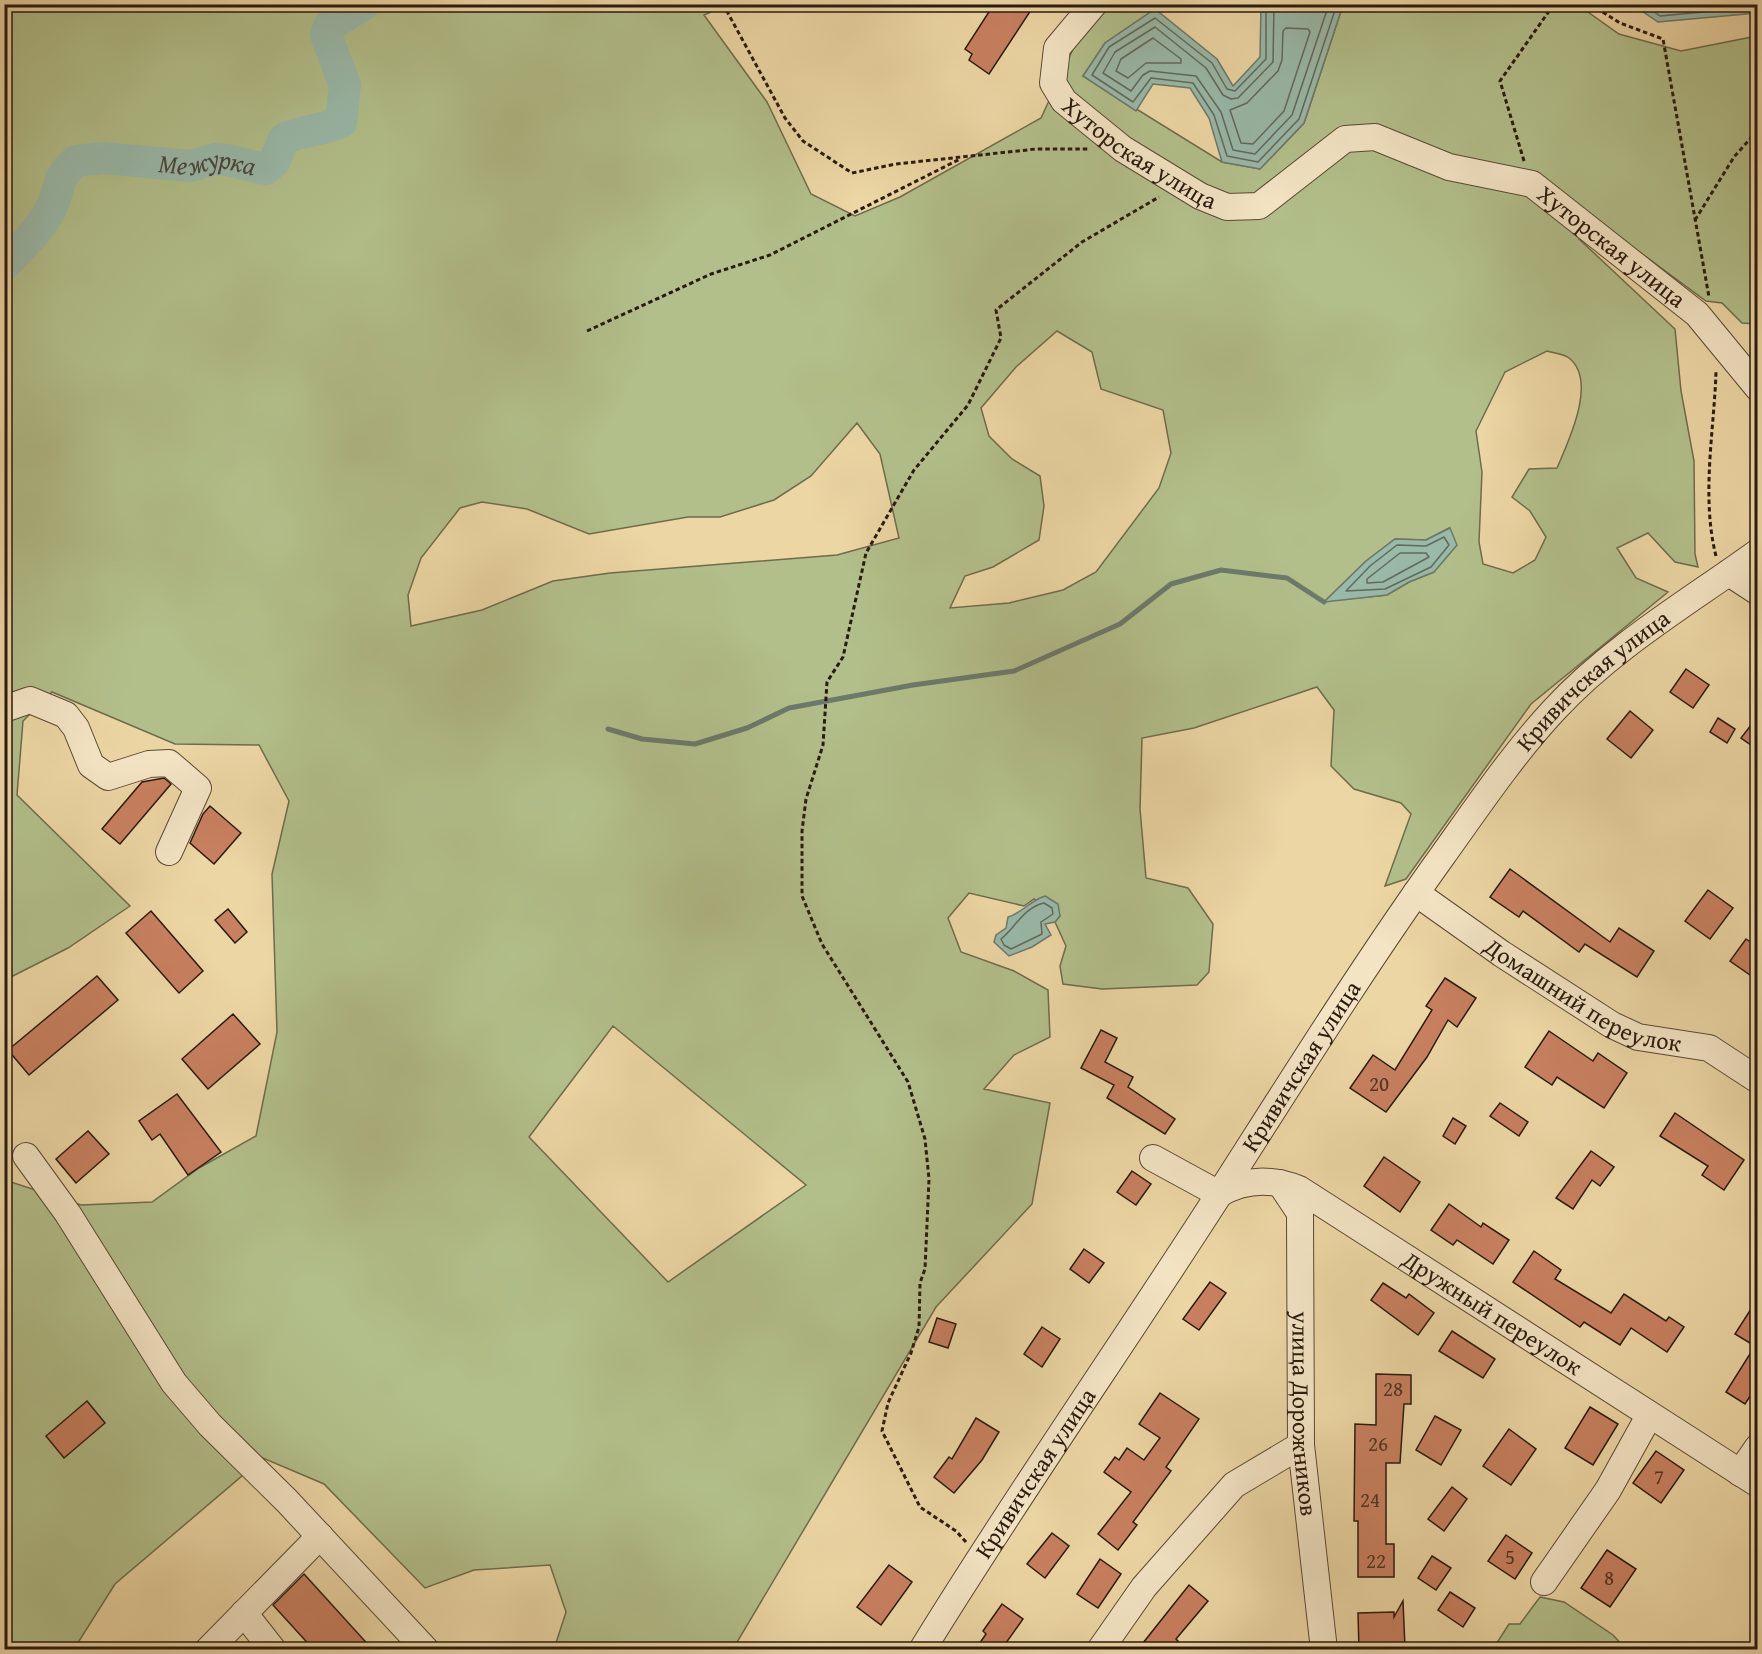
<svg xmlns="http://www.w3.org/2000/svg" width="1762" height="1654" viewBox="0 0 1762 1654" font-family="'Gentium Book Plus',serif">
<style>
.green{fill:#b2bf8a;stroke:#6e6c4c;stroke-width:1.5;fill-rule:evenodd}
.water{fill:#99b9a9;stroke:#6c796b;stroke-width:1.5}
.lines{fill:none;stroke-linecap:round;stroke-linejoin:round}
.shore{stroke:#616a5c;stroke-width:1.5}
.stream{stroke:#6c796b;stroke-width:5}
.river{stroke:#99b9a9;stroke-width:32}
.building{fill:#c88060;stroke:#291a0f;stroke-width:1.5}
.minor-casing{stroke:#5a4934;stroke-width:28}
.path{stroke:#291a0f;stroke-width:3;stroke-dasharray:4.5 3;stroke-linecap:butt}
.minor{stroke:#f3e4c4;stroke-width:26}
.labels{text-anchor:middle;stroke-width:6;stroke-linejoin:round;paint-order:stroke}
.number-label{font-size:21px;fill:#513423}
.street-label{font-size:24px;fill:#291a0f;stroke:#f3e4c4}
.water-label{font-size:26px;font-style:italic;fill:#4b4a3d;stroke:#f3e4c4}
</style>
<rect width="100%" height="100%" fill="#ecd6a4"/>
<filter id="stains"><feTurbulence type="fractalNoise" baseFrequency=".00333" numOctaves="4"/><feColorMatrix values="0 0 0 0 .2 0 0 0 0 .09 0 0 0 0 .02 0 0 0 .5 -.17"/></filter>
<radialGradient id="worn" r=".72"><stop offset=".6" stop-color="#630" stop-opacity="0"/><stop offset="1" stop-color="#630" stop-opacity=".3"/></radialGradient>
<g class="green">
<path d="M5,5H727L704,15L767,102L811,194L855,216L900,197L1041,118L1074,47L1099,5H1158L1155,9L1105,43L1083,76L1222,162L1260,169L1304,123L1343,5H1578L1619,34L1681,51L1757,36V324L1742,323L1722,303L1706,301L1600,223L1579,239L1675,329L1681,391L1694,461L1695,554L1698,567L1675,562L1648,533L1617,548L1636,578L1668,592L1531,704L1406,879L1385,886L1411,814L1401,803L1354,789L1331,766L1334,710L1317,687L1194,728L1142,738L1140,809L1146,878L1188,888L1213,924L1209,972L1197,985L1102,989L1063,984L1060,966L1066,946L1055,922L1060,916L1034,899L1024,906L969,893L948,918L961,952L1014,971L1048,990L1050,1037L1014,1055L984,1089L1050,1103L1032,1204L936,1307L733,1649H554L566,1612L550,1565L474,1570L425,1588L324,1484L263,1458L115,1584L74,1649H5V1180L81,1205L152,1202L199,1168L256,1136L277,1032L272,874L289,801L259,745L175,744L52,692L23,721L17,795L130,906L68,948L5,980ZM1057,331L1092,352L1101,389L1163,410L1171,453L1159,488L1096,572L1063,590L1009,603L950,608L965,576L993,567L1039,540L1044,506L1040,476L1012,459L989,436L981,408L1016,367ZM1547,351C1553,353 1564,354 1569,358C1598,381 1568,442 1557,468L1529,469L1512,497L1530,511L1546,537L1535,560L1513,573L1483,564L1479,542L1482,472L1476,431L1505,372ZM857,423L880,454L899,538L837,555L610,573L553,581L482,610L411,626L408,595L421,558L460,508L482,502L527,509L589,534L688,517H720L774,500L811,476ZM1449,528L1434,572L1409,582L1387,595L1325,601L1366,561L1395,539L1426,540ZM613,1026L806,1185L668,1282L529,1137Z"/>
<polygon points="1540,1597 1564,1602 1613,1635 1626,1649 1493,1649 1509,1624 1520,1624"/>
</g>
<g class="water">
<polygon points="1261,5 1284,5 1300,9 1301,5 1343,5 1304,123 1260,169 1222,162 1209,118 1190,88 1153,84 1136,111 1083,76 1105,43 1155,9 1217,59 1233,86 1260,57"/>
<polygon points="1633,5 1757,5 1757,13 1658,22"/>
<polygon points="1450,528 1457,545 1434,572 1409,582 1387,595 1324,602 1366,561 1395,539 1426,540"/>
<path d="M1045,896L1058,904L1060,916L1055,922L1045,924L1051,935L1032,947L1009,956L994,942L996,935L1006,928L1008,917C1022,913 1031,900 1045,896Z"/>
</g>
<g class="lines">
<g class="shore">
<polyline points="1266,4 1266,59 1235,91 1227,89 1212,63 1155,18 1109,47 1092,75 1133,102 1151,78 1193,83 1214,115 1227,156 1258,162 1299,119 1337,4"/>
<polyline points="1274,4 1273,62 1238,98 1231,99 1223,95 1206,68 1155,27 1115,52 1103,73 1131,91 1143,75 1150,71 1196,76 1221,112 1233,150 1255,154 1292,115 1329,4"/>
<polyline points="1643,4 1660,16 1758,7"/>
<polygon points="1286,28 1308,29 1310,32 1284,111 1253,144 1241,143 1230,110 1247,103 1278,71 1282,60 1283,31"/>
<polygon points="1153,38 1181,59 1181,63 1146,63 1128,78 1116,71 1121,59"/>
<polygon points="1444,537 1449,545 1431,567 1385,589 1346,591 1370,566 1397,545 1426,546"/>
<polygon points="1400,553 1426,553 1429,557 1383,582 1367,583 1367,579"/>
<path d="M1044,903L1052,908L1053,914L1041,922L1042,934L1011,949L1004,945L1001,939C1016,927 1023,908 1044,903Z"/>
</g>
<polyline class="stream" points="608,729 642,739 695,744 747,728 789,708 913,685 1014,671 1120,624 1171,584 1221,570 1287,578 1324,602"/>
<path class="river" id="s1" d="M4,265C21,247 42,229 52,206C62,185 55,179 76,161L103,158L191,166L215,159L227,160L265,169L274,162L284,139C302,130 322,131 341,122L345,85L326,35L329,26L364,4"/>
</g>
<g class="building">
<polygon points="994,4 1035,4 989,74 969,60 972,54 965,49"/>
<polygon points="1686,669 1709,685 1693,708 1670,692"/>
<polygon points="1630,711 1653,730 1631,758 1607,739"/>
<polygon points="1758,716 1758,750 1741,738"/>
<polygon points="1718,718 1735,729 1727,743 1710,732"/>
<polygon points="164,778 171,784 120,844 102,829 142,782"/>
<polygon points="210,806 241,833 214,864 190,843 203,814"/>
<polygon points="1510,869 1610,942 1619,928 1654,951 1637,977 1585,944 1579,952 1523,911 1519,917 1490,897"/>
<polygon points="1708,890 1733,908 1710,939 1685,921"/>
<polygon points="228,909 247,932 235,943 215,920"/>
<polygon points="151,911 203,971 179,993 126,933"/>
<polygon points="1746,939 1758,947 1758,964 1750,975 1730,961"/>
<polygon points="97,976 118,1000 29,1075 8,1050"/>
<polygon points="1445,978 1476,998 1457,1027 1448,1020 1427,1057 1386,1112 1350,1088 1373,1055 1395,1070 1432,1010 1426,1006"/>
<polygon points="233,1014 260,1044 208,1089 182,1059"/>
<polygon points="1101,1030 1117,1038 1105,1062 1133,1077 1128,1087 1175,1119 1165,1134 1107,1098 1114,1085 1081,1068"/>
<polygon points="1549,1031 1593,1061 1598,1053 1627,1073 1604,1108 1557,1077 1552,1085 1525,1067"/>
<polygon points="177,1094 221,1152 188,1175 160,1134 152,1140 139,1121"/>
<polygon points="1500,1103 1528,1122 1519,1136 1490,1116"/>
<polygon points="1675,1113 1744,1160 1724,1190 1702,1175 1708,1166 1660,1136"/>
<polygon points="1453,1118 1466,1126 1455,1144 1443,1136"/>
<polygon points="88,1131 109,1154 76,1183 56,1159"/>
<polygon points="1591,1151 1614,1167 1600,1186 1592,1180 1573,1209 1556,1198"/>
<polygon points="1384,1157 1420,1182 1400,1212 1364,1186"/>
<polygon points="1132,1171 1151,1184 1136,1205 1117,1192"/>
<polygon points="1449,1204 1481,1227 1483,1223 1509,1240 1493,1264 1457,1240 1453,1245 1431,1230"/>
<polygon points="1084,1249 1104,1263 1089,1283 1070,1269"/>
<polygon points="1534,1251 1561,1270 1555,1279 1611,1313 1624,1294 1666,1321 1669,1317 1684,1327 1667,1352 1631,1328 1620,1345 1584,1322 1580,1327 1513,1282"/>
<polygon points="1210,1282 1226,1293 1199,1330 1183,1319"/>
<polygon points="1383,1283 1406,1298 1409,1294 1434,1313 1418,1335 1371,1300"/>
<polygon points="1758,1298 1758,1384 1745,1404 1726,1392 1755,1346 1735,1334"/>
<polygon points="937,1318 956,1324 948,1348 929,1342"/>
<polygon points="1042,1327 1060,1339 1042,1367 1024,1354"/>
<polygon points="1452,1331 1495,1359 1483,1378 1439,1351"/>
<polygon points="1376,1374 1411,1375 1411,1404 1404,1404 1400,1463 1386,1463 1386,1544 1394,1544 1394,1577 1358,1577 1358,1521 1354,1521 1355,1424 1376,1425"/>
<polygon points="1160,1393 1199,1419 1166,1467 1171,1471 1133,1522 1137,1525 1118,1550 1098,1534 1131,1492 1104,1472 1115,1457 1119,1460 1127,1448 1144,1460 1160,1438 1139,1424"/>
<polygon points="87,1401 105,1423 64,1458 46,1436"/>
<polygon points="1590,1407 1618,1424 1593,1465 1565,1448"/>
<polygon points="1435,1416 1461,1430 1441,1465 1416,1450"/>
<polygon points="976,1418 999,1432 982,1460 954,1493 934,1477 949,1457 952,1459"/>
<polygon points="1509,1429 1536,1449 1511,1485 1483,1466"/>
<polygon points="1656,1451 1684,1470 1661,1503 1633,1483"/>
<polygon points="1452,1487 1467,1499 1444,1531 1428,1519"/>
<polygon points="1052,1533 1069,1546 1045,1578 1027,1564"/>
<polygon points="1506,1535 1532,1553 1515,1579 1488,1561"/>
<polygon points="1607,1550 1636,1569 1610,1607 1581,1588"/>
<polygon points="1432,1556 1451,1568 1436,1590 1418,1578"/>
<polygon points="1100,1559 1121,1574 1098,1608 1077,1594"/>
<polygon points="889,1565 912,1582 881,1625 857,1607"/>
<polygon points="304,1574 373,1650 314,1650 273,1605"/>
<polygon points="1189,1585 1208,1601 1176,1639 1178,1641 1171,1650 1151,1650 1143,1643"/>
<polygon points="1450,1592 1475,1608 1463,1627 1438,1610"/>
<polygon points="1403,1601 1405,1648 1359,1650 1358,1613 1394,1612 1394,1617"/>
<polygon points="1002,1604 1023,1619 1001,1650 975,1650 986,1634 983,1631"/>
</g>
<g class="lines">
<defs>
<g id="minor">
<path id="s2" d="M1094,4L1057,48L1053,83L1064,101L1123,149L1200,196L1227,207L1259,206L1345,139L1375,137L1449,167L1532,184L1697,314L1758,388"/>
<polyline points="1729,573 1758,592"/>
<polyline points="4,709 30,700 66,715 76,728 91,765 108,777 149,764 169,763 198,788 169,852"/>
<path id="s3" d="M1416,893L1502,954L1612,1025L1638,1037L1709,1048L1758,1080"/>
<polyline points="26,1156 68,1214 174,1383 210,1425 287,1501 426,1650"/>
<path id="s4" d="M1153,1158L1219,1194C1244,1179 1271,1178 1299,1189L1758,1484"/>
<path id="s5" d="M1280,1183L1300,1213L1301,1445L1324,1650"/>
<polyline points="1740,1473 1758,1447"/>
<polyline points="1544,1582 1608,1490 1649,1416"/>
<polyline points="244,1613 273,1650"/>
<polyline points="208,1650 320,1536"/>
<path id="s6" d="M922,1650C1017,1495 1122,1346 1220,1193C1293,1079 1364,965 1443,855C1478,806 1513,754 1554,710C1612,647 1689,602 1758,552"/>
<polyline points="1100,1650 1144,1587 1234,1485 1301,1445"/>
</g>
</defs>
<use href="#minor" class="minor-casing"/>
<g class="path">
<polyline points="723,4 785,118 803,141 852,173 896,164 1036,149 1088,149"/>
<polyline points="1590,4 1620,23 1663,39 1709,297"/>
<polyline points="1524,161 1500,81 1554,4"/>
<polyline points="1695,220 1734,157 1758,130"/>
<polyline points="587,331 711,274 770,255 960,159"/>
<path d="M1716,556C1701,497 1714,432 1716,372"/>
<polyline points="966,1542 956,1531 920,1507 882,1431 888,1403 911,1353 919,1327 920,1283 925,1269 929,1179 925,1139 908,1082 822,944 802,896 802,831 806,799 823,745 827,682 843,657 866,553 914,470 968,405 1001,338 996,310 1082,242 1159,197"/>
</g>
<use href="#minor" class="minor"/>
</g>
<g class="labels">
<g class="number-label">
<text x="1379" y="1091">20</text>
<text x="1393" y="1396">28</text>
<text x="1378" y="1451">26</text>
<text x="1659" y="1484">7</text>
<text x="1370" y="1507">24</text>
<text x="1510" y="1564">5</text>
<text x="1376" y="1568">22</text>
<text x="1609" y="1585">8</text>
</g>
<g class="street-label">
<text dy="8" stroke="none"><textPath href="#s2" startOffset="206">Хуторская улица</textPath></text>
<text dy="8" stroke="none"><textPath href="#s2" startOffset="746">Хуторская улица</textPath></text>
<text dy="8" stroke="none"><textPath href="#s6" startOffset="1182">Кривичская улица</textPath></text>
<text dy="8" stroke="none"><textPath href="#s3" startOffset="198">Домашний переулок</textPath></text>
<text dy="8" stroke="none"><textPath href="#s6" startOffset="696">Кривичская улица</textPath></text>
<text dy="8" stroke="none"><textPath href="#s4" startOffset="388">Дружный переулок</textPath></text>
<text dy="8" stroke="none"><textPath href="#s5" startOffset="237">улица Дорожников</textPath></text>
<text dy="8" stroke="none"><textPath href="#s6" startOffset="210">Кривичская улица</textPath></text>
</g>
<g class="water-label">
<text dy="9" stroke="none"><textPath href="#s1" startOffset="261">Межурка</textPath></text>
</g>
</g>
<rect width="1762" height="1654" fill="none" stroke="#ecd6a4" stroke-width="24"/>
<rect x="6" y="6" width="1750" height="1642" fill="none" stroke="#291a0f" stroke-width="3"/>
<rect x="12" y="12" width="1738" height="1630" fill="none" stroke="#291a0f" stroke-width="1.5"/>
<rect width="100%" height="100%" filter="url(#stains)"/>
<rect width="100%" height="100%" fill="url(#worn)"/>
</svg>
